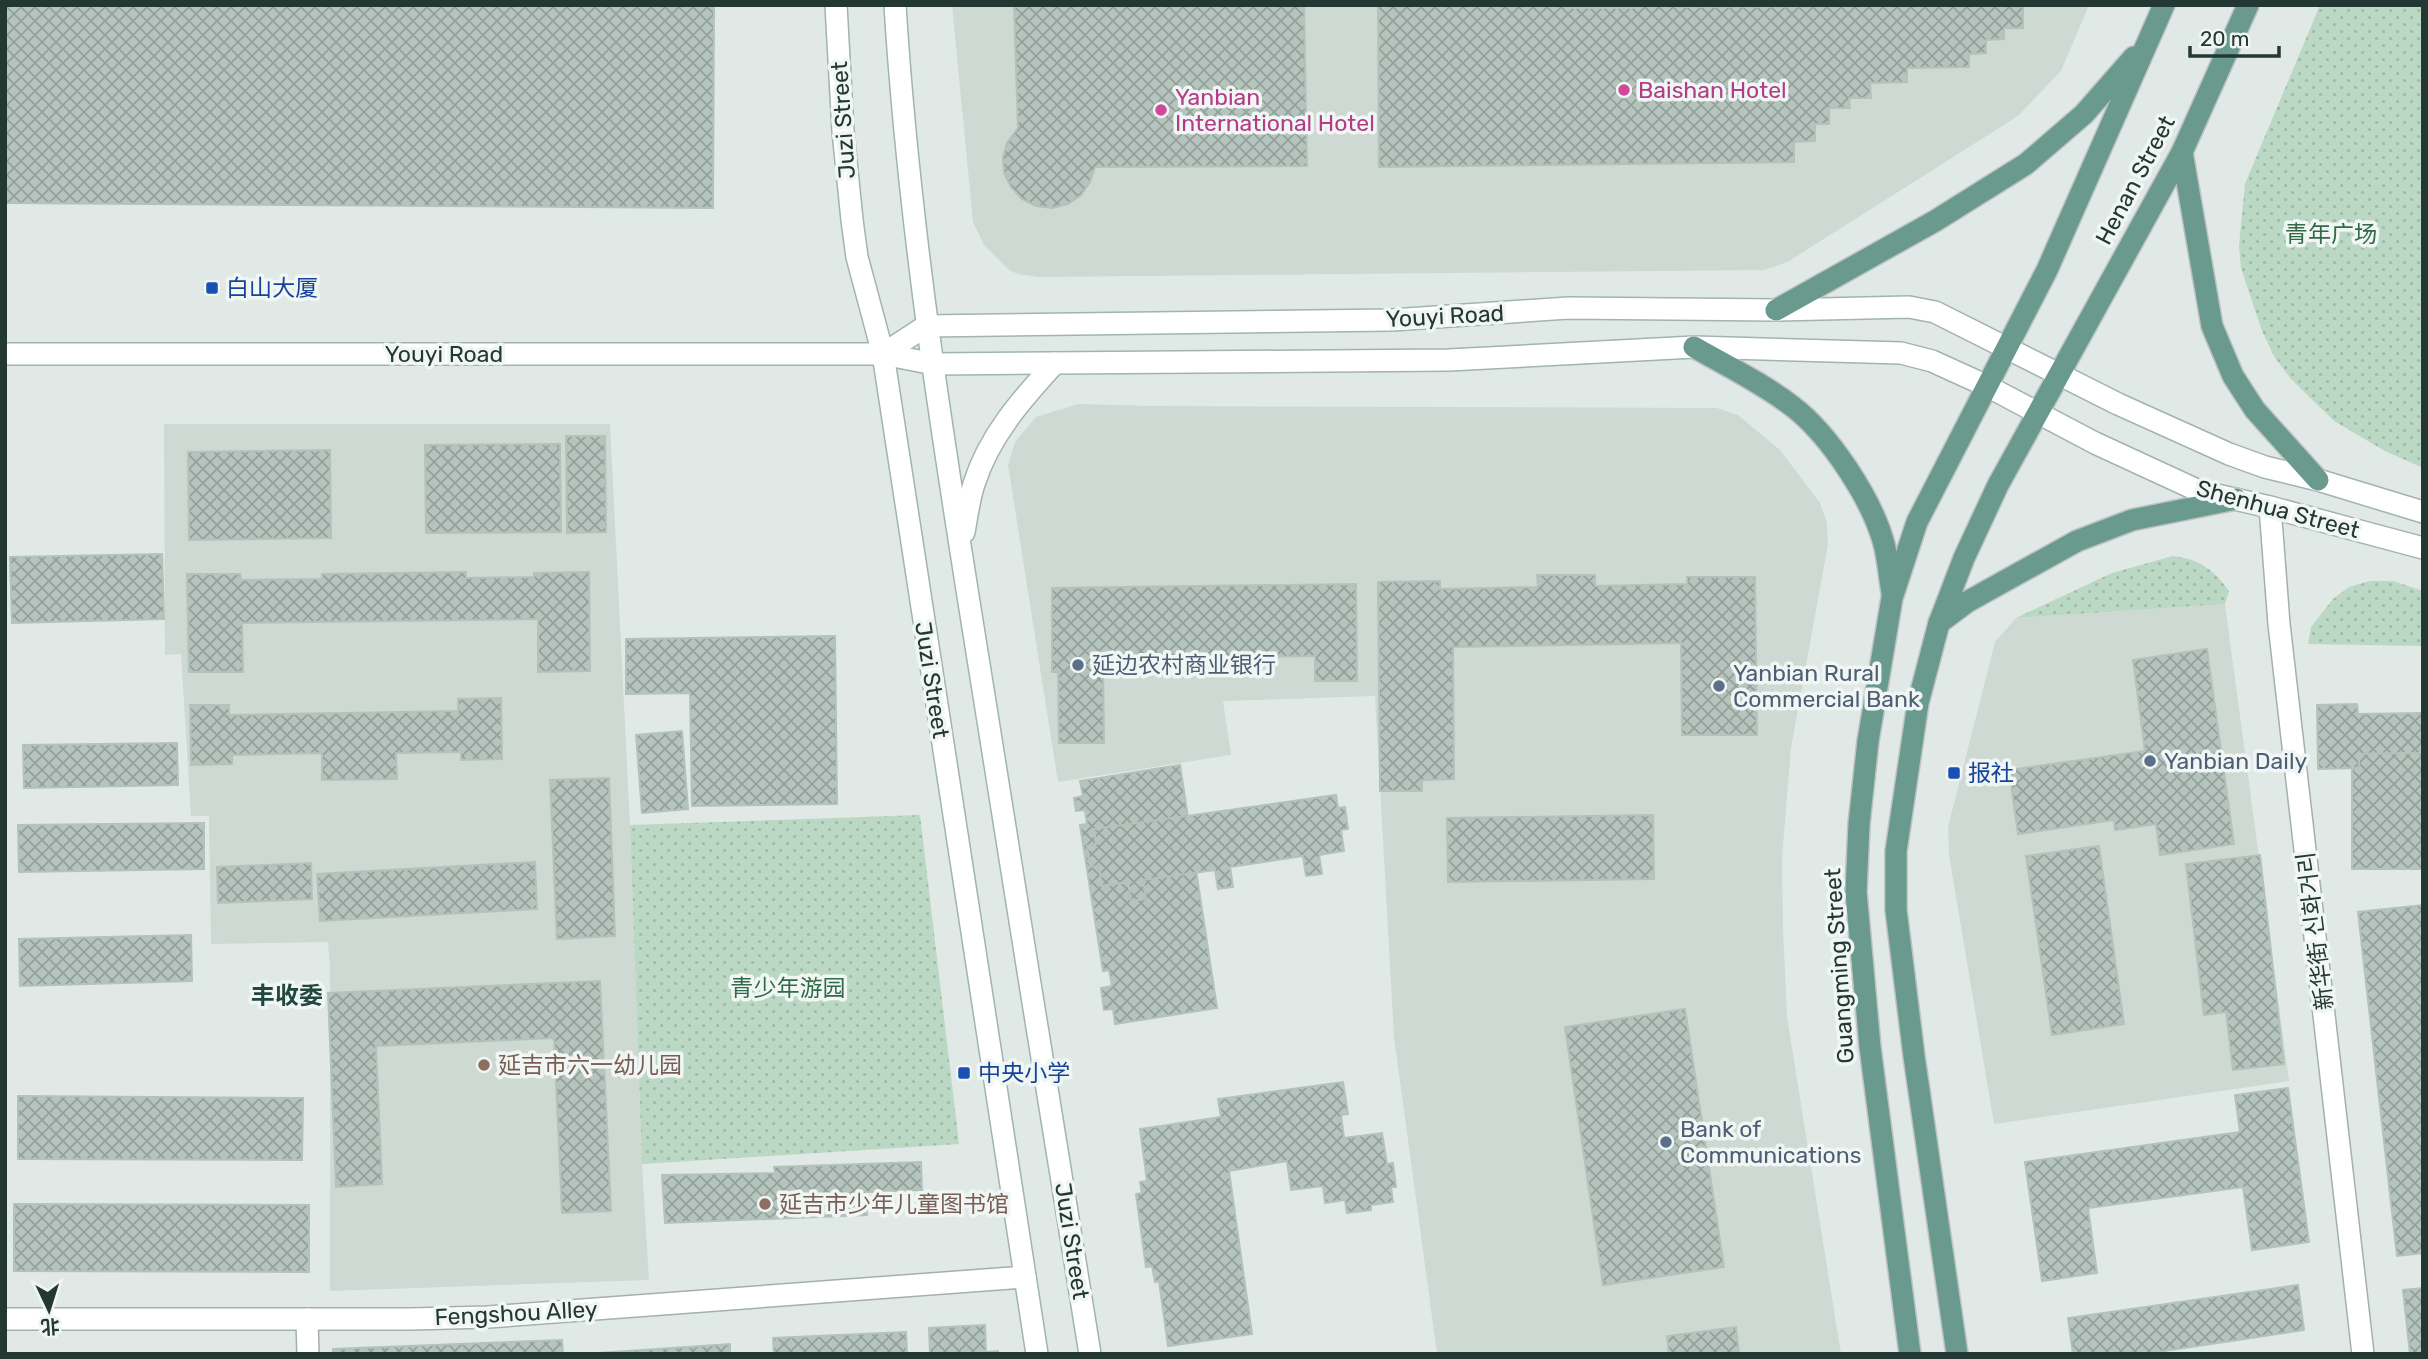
<svg xmlns="http://www.w3.org/2000/svg" width="2428" height="1359" viewBox="0 0 2428 1359" font-family="Rubik,'Noto Sans SC','Noto Sans KR',sans-serif">
<style>
.built{fill:#cfd9d4}
.green{fill:url(#green-dots)}
.building{fill:url(#building-cross-hatch);stroke:#b4c2bc;stroke-width:2}
.lines{fill:none;stroke-linecap:round;stroke-linejoin:round}
.minor-casing{stroke:#a4b0ac;stroke-width:24}
.secondary-casing{stroke:#a1b4ad;stroke-width:24}
.primary-casing{stroke:#bdc3c2;stroke-width:24}
.minor{stroke:#fff;stroke-width:21}
.secondary{stroke:#fff;stroke-width:21}
.primary{stroke:#6a9a8e;stroke-width:21}
.hotel-dot{fill:#d1479c;stroke:#f0f6f3;stroke-width:2.5}
.transit-dot{fill:#1a4fb4;stroke:#f0f6f3;stroke-width:2.5}
.service-dot{fill:#5c6f8a;stroke:#f0f6f3;stroke-width:2.5}
.education-dot{fill:#8d6e63;stroke:#f0f6f3;stroke-width:2.5}
.labels{text-anchor:middle;stroke-width:7;stroke-linejoin:round;paint-order:stroke}
.hotel-label{font-size:23px;fill:#b23c85;stroke:#f0f6f3;text-anchor:start}
.street-label{font-size:23px;fill:#233832;stroke:#f0f6f3}
.park-label{font-size:23px;fill:#326a48;stroke:#f0f6f3}
.transit-label{font-size:23px;fill:#164399;stroke:#f0f6f3;text-anchor:start}
.service-label{font-size:23px;fill:#4e5e75;stroke:#f0f6f3;text-anchor:start}
.education-label{font-size:23px;fill:#785e54;stroke:#f0f6f3;text-anchor:start}
.neighbourhood-label{font-size:24px;font-weight:bold;fill:#21473f;stroke:#f0f6f3}
</style>
<defs>
<pattern id="green-dots" width="8" height="8" patternUnits="userSpaceOnUse" patternTransform="scale(1.75)"><rect width="8" height="8" fill="#bbd8c4"/><path d="M2 2h.1M6 6h.1" fill="none" stroke="#a0baa9" stroke-width="1.8" stroke-linecap="round"/></pattern>
<pattern id="building-cross-hatch" width="8" height="8" patternUnits="userSpaceOnUse" patternTransform="scale(1.75)"><rect width="8" height="8" fill="#b6c4be"/><path d="M0 0l8 8M0 8l8-8" fill="none" stroke="#94a09b"/></pattern>
</defs>
<rect width="100%" height="100%" fill="#e0e9e5"/>
<g class="built">
<polygon points="952,5 2089,5 2061,71 2018,116 1789,261 1774,267 1763,270 1038,277 1017,274 1008,269 984,245 973,222"/>
<polygon points="1078,404 1153,406 1717,408 1738,415 1780,450 1820,503 1827,523 1828,544 1791,748 1782,857 1783,930 1787,1017 1841,1354 1437,1354 1394,1037 1375,696 1223,701 1231,755 1058,782 1008,465 1015,442 1036,417"/>
<polygon points="164,424 610,424 630,825 642,1164 649,1280 330,1291 330,966 328,942 211,944 209,816 191,816 181,654 165,655"/>
<polygon points="2225,604 2289,1081 1994,1124 1949,855 1948,827 1995,642 2016,618"/>
</g>
<g class="green">
<polygon points="2320,5 2423,5 2423,468 2385,451 2334,421 2291,379 2275,358 2262,331 2241,268 2239,246 2245,184"/>
<path d="M2173,556C2199,559 2214,570 2229,591L2225,604L2016,618L2112,573Z"/>
<polygon points="2370,581 2393,581 2423,591 2423,646 2308,644 2311,627 2333,599 2349,587"/>
<polygon points="920,815 959,1144 642,1164 630,825"/>
</g>
<g class="building">
<polygon points="5,5 714,5 713,208 5,203"/>
<polygon points="1044,5 1304,5 1307,166 1095,167 1090,182 1081,195 1068,204 1052,208 1036,206 1022,199 1011,187 1004,173 1003,157 1007,143 1018,128 1014,7"/>
<polygon points="1378,5 1571,5 1571,8 1633,8 1633,5 1675,5 1675,7 2023,5 2023,28 2004,28 2004,39 1986,40 1986,53 1969,54 1969,67 1907,68 1907,82 1870,83 1871,98 1849,98 1850,108 1829,108 1829,124 1815,124 1815,141 1794,142 1794,162 1379,167"/>
<polygon points="566,436 605,436 606,532 567,533"/>
<polygon points="560,444 561,532 426,533 425,445"/>
<polygon points="330,450 331,538 189,540 188,452"/>
<polygon points="162,554 164,619 12,623 10,557"/>
<polygon points="466,572 466,578 534,577 534,573 589,572 590,671 538,672 538,619 242,623 243,672 189,672 187,574 240,574 241,580 322,579 322,574"/>
<polygon points="1537,575 1595,575 1595,586 1687,584 1687,577 1755,577 1757,735 1682,735 1681,643 1453,647 1454,779 1422,780 1422,791 1380,791 1378,582 1440,581 1440,589 1538,587"/>
<polygon points="1356,584 1357,681 1315,681 1315,656 1103,659 1104,743 1059,743 1058,672 1052,672 1052,588"/>
<polygon points="835,636 837,804 692,806 690,693 626,694 626,639"/>
<polygon points="2207,649 2234,844 2160,855 2156,824 2115,830 2114,820 2018,834 2009,770 2145,751 2133,660"/>
<polygon points="501,698 502,759 461,760 461,752 396,753 397,779 322,780 322,753 232,755 232,764 191,765 190,705 229,705 229,715 458,711 458,699"/>
<polygon points="2357,704 2358,714 2423,713 2423,753 2359,754 2359,768 2318,769 2317,705"/>
<polygon points="682,731 688,809 642,813 636,735"/>
<polygon points="177,743 178,785 24,788 23,745"/>
<polygon points="2423,753 2423,869 2352,869 2352,768 2359,768 2359,754"/>
<polygon points="1180,765 1217,1008 1115,1024 1113,1009 1104,1010 1101,988 1112,986 1109,970 1103,971 1080,825 1087,824 1085,810 1076,811 1074,798 1083,796 1080,781"/>
<polygon points="609,778 615,936 557,939 550,780"/>
<polygon points="1336,795 1338,808 1345,807 1348,829 1341,830 1344,851 1319,855 1322,874 1306,876 1303,856 1230,867 1233,887 1218,889 1215,870 1143,880 1146,899 1131,901 1128,882 1102,886 1099,866 1090,867 1087,846 1096,844 1094,829"/>
<polygon points="1653,815 1654,879 1448,882 1447,818"/>
<polygon points="204,823 204,869 19,872 18,825"/>
<polygon points="2099,846 2124,1024 2052,1035 2026,856"/>
<polygon points="2260,855 2284,1064 2233,1070 2226,1012 2204,1015 2186,864"/>
<polygon points="535,862 537,909 320,921 317,874"/>
<polygon points="311,863 312,899 218,903 217,867"/>
<polygon points="2423,905 2423,1253 2397,1256 2358,912"/>
<polygon points="191,935 192,981 20,986 19,939"/>
<polygon points="600,981 611,1211 562,1213 554,1038 376,1046 382,1184 336,1187 328,993"/>
<polygon points="1685,1009 1724,1267 1603,1285 1565,1027"/>
<polygon points="1343,1082 1348,1114 1341,1115 1344,1138 1382,1133 1387,1164 1393,1163 1396,1187 1391,1187 1393,1202 1371,1205 1371,1210 1347,1213 1345,1200 1325,1203 1323,1186 1291,1190 1287,1161 1229,1171 1252,1334 1168,1346 1159,1281 1155,1282 1152,1266 1146,1267 1136,1194 1142,1193 1140,1182 1147,1181 1140,1129 1221,1117 1218,1099"/>
<polygon points="2288,1088 2309,1242 2252,1250 2243,1187 2088,1208 2097,1273 2042,1281 2025,1162 2240,1132 2235,1095"/>
<polygon points="18,1096 303,1098 302,1160 18,1159"/>
<polygon points="921,1162 922,1190 866,1192 867,1215 665,1223 662,1175 775,1173 774,1167"/>
<polygon points="14,1204 309,1205 309,1272 14,1271"/>
<polygon points="2298,1285 2304,1330 2144,1354 2073,1354 2068,1318"/>
<polygon points="2423,1288 2423,1354 2410,1354 2403,1290"/>
<polygon points="985,1325 986,1352 998,1351 998,1354 930,1354 929,1328"/>
<polygon points="1736,1327 1739,1354 1669,1354 1667,1336"/>
<polygon points="906,1332 907,1354 774,1354 773,1338"/>
<polygon points="562,1340 563,1354 333,1354 333,1349"/>
<polygon points="730,1344 730,1354 583,1354"/>
</g>
<g class="lines">
<defs>
<g id="minor">
<polyline points="2270,507 2279,624 2363,1354"/>
<polyline points="5,1319 411,1319 488,1317 1025,1277"/>
<polyline points="307,1319 308,1354"/>
</g>
<g id="secondary">
<polyline points="836,5 843,131 852,220 857,257 883,354 1037,1354"/>
<path d="M895,5C909,231 945,454 981,677C1017,903 1053,1128 1090,1354"/>
<polyline points="5,354 883,354 934,364 1449,360 1694,347 1901,353 1932,361 1987,386 2095,443 2199,491 2270,507 2423,548"/>
<polyline points="883,354 926,326 1392,320 1568,308 1776,310 1909,307 1935,312 2118,404 2229,454 2265,467 2318,480 2423,512"/>
<path d="M964,532C967,516 969,499 974,484C989,436 1022,399 1055,363"/>
</g>
<g id="primary">
<polyline points="2182,152 2212,326 2233,376 2255,410 2318,480"/>
<polyline points="1776,310 1935,221 2026,164 2084,114 2134,57"/>
<path d="M1694,347C1727,366 1762,383 1792,406C1829,434 1872,499 1884,544C1888,559 1889,576 1892,592"/>
<polyline points="1939,623 1967,602 2077,541 2132,520 2236,499"/>
<polyline points="1910,1354 1870,1047 1856,892 1859,824 1868,741 1892,598 1917,522 2047,270 2164,5"/>
<polyline points="1957,1354 1914,1056 1896,910 1896,851 1918,703 1939,623 1964,558 1998,485 2182,152 2248,5"/>
</g>
</defs>
<use href="#minor" class="minor-casing"/>
<use href="#secondary" class="secondary-casing"/>
<use href="#primary" class="primary-casing"/>
<use href="#minor" class="minor"/>
<use href="#secondary" class="secondary"/>
<use href="#primary" class="primary"/>
</g>
<g class="hotel-dot">
<circle cx="1624" cy="90" r="7"/>
<circle cx="1161" cy="110" r="7"/>
</g>
<g class="transit-dot">
<rect x="205" y="281" width="14" height="14" rx="3.5"/>
<rect x="1947" y="766" width="14" height="14" rx="3.5"/>
<rect x="957" y="1066" width="14" height="14" rx="3.5"/>
</g>
<g class="service-dot">
<circle cx="1078" cy="665" r="7"/>
<circle cx="1719" cy="686" r="7"/>
<circle cx="2150" cy="761" r="7"/>
<circle cx="1666" cy="1142" r="7"/>
</g>
<g class="education-dot">
<circle cx="484" cy="1065" r="7"/>
<circle cx="765" cy="1204" r="7"/>
</g>
<g class="labels">
<g class="hotel-label">
<text x="1638" y="98">Baishan Hotel</text>
<text x="1175" y="105">Yanbian<tspan x="1175" dy="26">International Hotel</tspan></text>
</g>
<g class="street-label">
<text transform="translate(843 120) rotate(-94)" y="8">Juzi Street</text>
<text transform="translate(2135 180) rotate(-62)" y="8">Henan Street</text>
<text transform="translate(1445 316) rotate(-3)" y="8">Youyi Road</text>
<text x="444" y="362">Youyi Road</text>
<text transform="translate(2278 509) rotate(15)" y="8">Shenhua Street</text>
<text transform="translate(932 680) rotate(81)" y="8">Juzi Street</text>
<text transform="translate(2315 931) rotate(-97)" y="8">新华街 신화거리</text>
<text transform="translate(1839 966) rotate(-94)" y="8">Guangming Street</text>
<text transform="translate(1072 1241) rotate(81)" y="8">Juzi Street</text>
<text transform="translate(516 1313) rotate(-3)" y="8">Fengshou Alley</text>
</g>
<g class="park-label">
<text x="2331" y="242">青年广场</text>
<text x="788" y="996">青少年游园</text>
</g>
<g class="transit-label">
<text x="226" y="296">白山大厦</text>
<text x="1968" y="781">报社</text>
<text x="978" y="1081">中央小学</text>
</g>
<g class="service-label">
<text x="1092" y="673">延边农村商业银行</text>
<text x="1733" y="681">Yanbian Rural<tspan x="1733" dy="26">Commercial Bank</tspan></text>
<text x="2164" y="769">Yanbian Daily</text>
<text x="1680" y="1137">Bank of<tspan x="1680" dy="26">Communications</tspan></text>
</g>
<g class="education-label">
<text x="498" y="1073">延吉市六一幼儿园</text>
<text x="779" y="1212">延吉市少年儿童图书馆</text>
</g>
<g class="neighbourhood-label">
<text x="287" y="1004">丰收委</text>
</g>
</g>
<rect width="2428" height="1359" fill="none" stroke="#233832" stroke-width="14"/>
<g transform="translate(49 1310) rotate(176)" stroke="#f0f6f3" stroke-width="5" paint-order="stroke">
<path d="M0-5L12 26L0 18L-12 26Z" fill="#233832"/>
<text y="-10" font-size="19" font-weight="bold" text-anchor="middle" fill="#233832">北</text>
</g>
<path d="M2190 46v10h89v-10" fill="none" stroke="#233832" stroke-width="3.5"/>
<text x="2200" y="46" font-size="21" fill="#233832" stroke="#f0f6f3" stroke-width="5" paint-order="stroke">20 m</text>
</svg>
